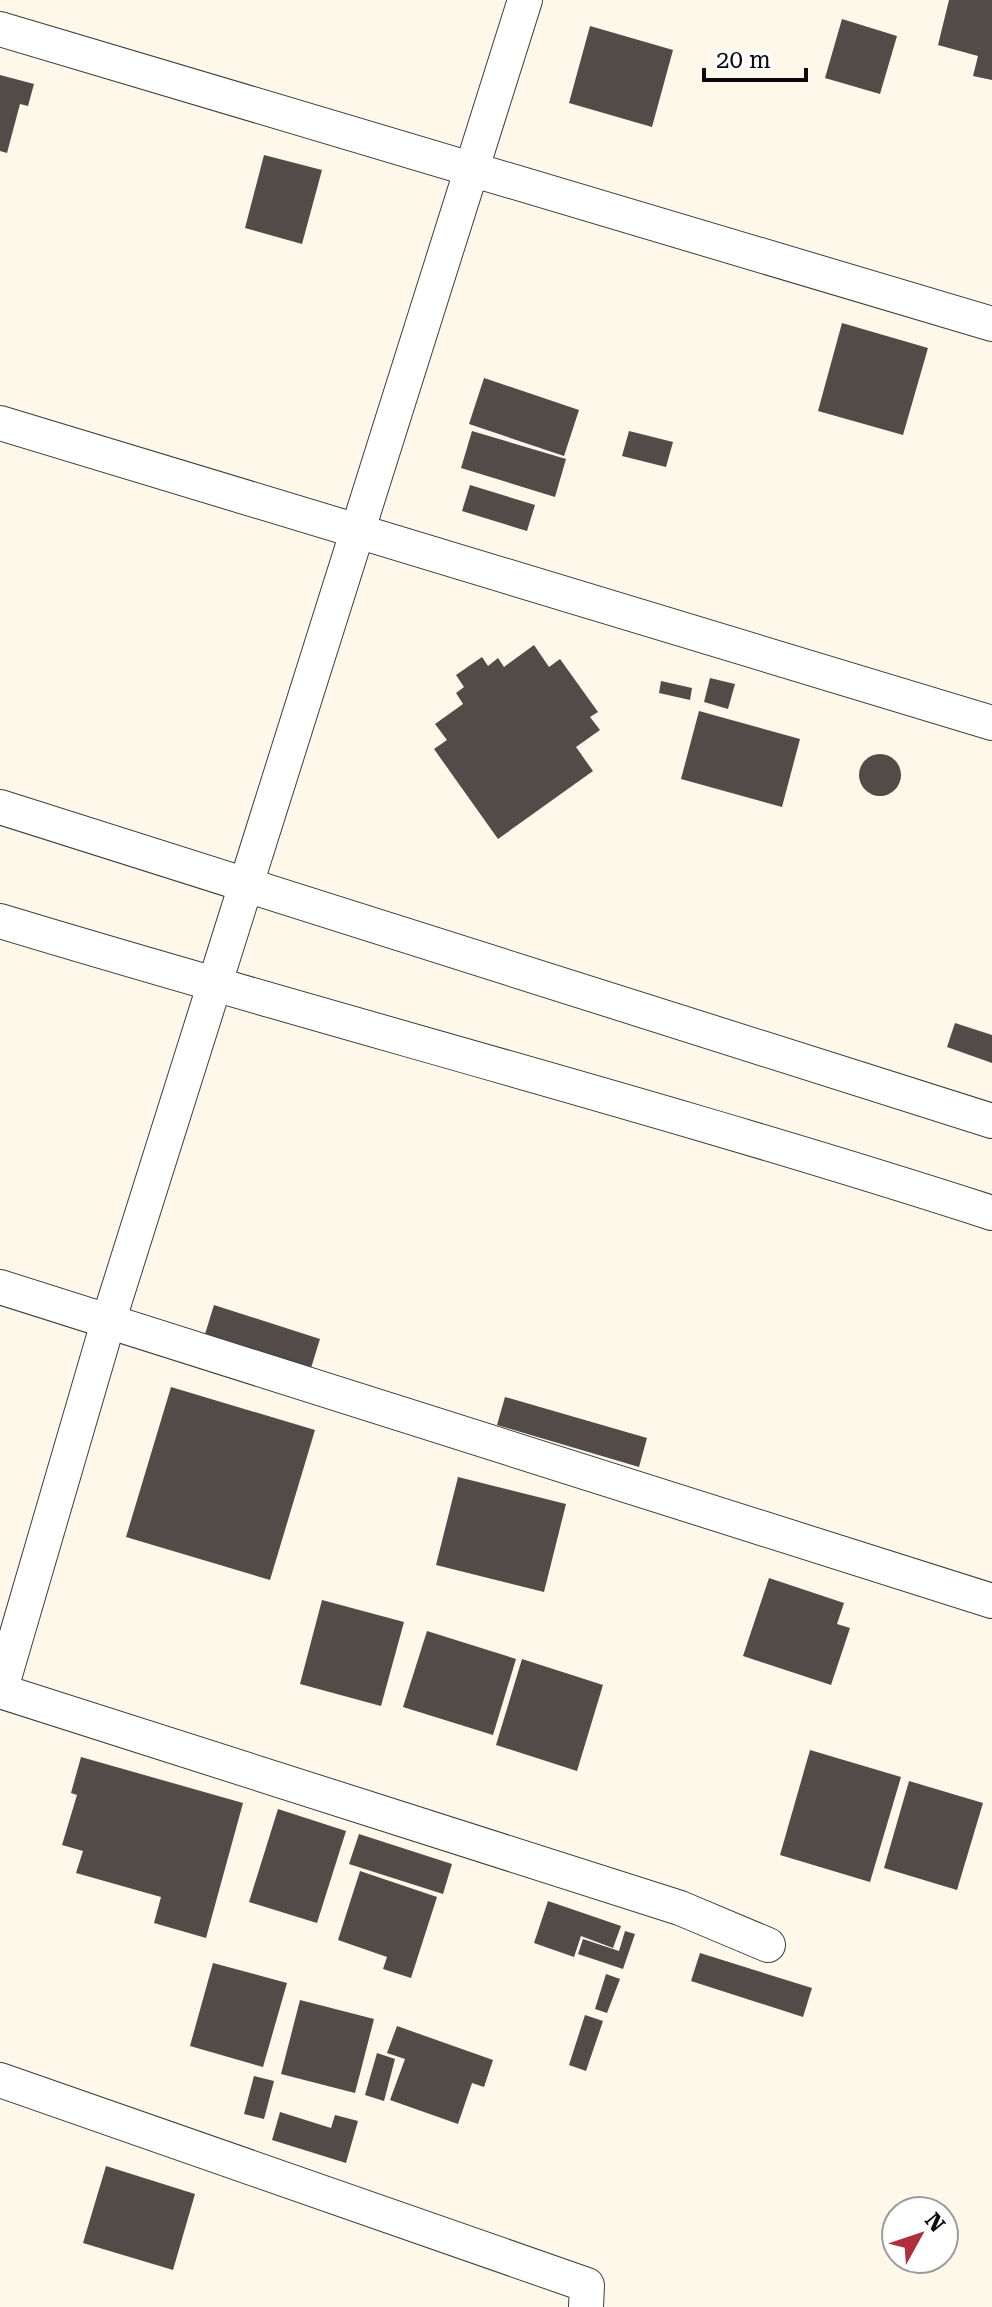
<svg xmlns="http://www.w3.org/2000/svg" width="992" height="2307" viewBox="0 0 992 2307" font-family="'Roboto Serif',serif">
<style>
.building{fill:#524b48}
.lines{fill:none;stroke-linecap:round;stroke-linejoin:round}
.minor-casing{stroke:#3e3e3e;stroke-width:36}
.minor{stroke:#fff;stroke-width:34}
</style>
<rect width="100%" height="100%" fill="#fef8ea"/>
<g class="building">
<polygon points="949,0 992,0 992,80 973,76 978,56 938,45"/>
<polygon points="842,19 897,36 880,94 825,78"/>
<polygon points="590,26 673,50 652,127 569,103"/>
<polygon points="0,75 34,84 28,106 20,104 7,153 0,151"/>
<polygon points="264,155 322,170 302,244 245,228"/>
<polygon points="842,323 928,348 903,435 818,411"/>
<polygon points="484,378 579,410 564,456 469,424"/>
<polygon points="472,431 566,459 555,497 461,468"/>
<polygon points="629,431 673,442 666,467 622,456"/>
<polygon points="470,485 535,505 527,531 462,511"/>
<polygon points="534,645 549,667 560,659 598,712 590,717 600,730 576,747 593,771 498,839 434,749 447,740 435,724 463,704 456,693 464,687 456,675 482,657 488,666 498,658 504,667"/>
<polygon points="710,678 735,684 728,709 704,702"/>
<polygon points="661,681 692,688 690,700 659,693"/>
<polygon points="699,711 800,739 782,807 681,779"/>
<circle cx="880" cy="775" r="21"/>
<polygon points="955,1023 992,1035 992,1063 947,1047"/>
<polygon points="214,1305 320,1339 311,1368 205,1334"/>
<polygon points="171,1387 315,1430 270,1580 126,1537"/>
<polygon points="505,1397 647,1438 639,1467 497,1425"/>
<polygon points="458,1477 566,1504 544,1592 436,1565"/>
<polygon points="769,1578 844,1603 837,1624 850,1628 831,1685 743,1656"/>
<polygon points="322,1600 404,1622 381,1706 300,1684"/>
<polygon points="427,1631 516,1659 493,1735 403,1707"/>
<polygon points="522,1659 603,1685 577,1771 496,1745"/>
<polygon points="810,1750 901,1777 870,1882 780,1855"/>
<polygon points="81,1757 243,1803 206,1938 154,1923 161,1897 76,1873 83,1851 62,1845 77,1795 71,1793"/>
<polygon points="909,1781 983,1803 957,1890 884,1868"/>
<polygon points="278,1809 346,1831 317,1923 249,1902"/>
<polygon points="359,1834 452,1864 443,1894 349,1864"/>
<polygon points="360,1871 437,1897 411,1978 383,1969 387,1957 338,1940"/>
<polygon points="548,1901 621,1926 613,1948 581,1936 574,1957 534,1943"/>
<polygon points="625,1931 635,1934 623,1969 578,1954 583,1939 619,1951"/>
<polygon points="700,1953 812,1988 803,2017 691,1981"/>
<polygon points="213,1963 287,1983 263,2067 190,2046"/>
<polygon points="606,1974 620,1979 607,2013 595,2009"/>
<polygon points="300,2000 374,2019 355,2093 281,2074"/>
<polygon points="585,2015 603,2021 586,2071 569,2065"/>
<polygon points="397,2026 493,2060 484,2087 472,2083 458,2124 390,2100 405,2059 387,2053"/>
<polygon points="377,2053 395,2059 384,2101 365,2095"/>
<polygon points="254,2076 274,2081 264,2119 244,2114"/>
<polygon points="280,2112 331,2128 335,2115 358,2121 346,2163 272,2140"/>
<polygon points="106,2166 195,2194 173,2270 83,2243"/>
</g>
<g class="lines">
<defs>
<g id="minor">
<polyline points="0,29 992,324"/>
<polyline points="0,423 992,723"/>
<polyline points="0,807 992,1121"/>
<path d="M0,921C330,1021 664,1107 992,1213"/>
<polyline points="0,1287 992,1601"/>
<polyline points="0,1691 680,1908 768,1945"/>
<polyline points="0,1692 109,1319 525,0"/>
<polyline points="0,2080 587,2285 586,2307"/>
</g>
</defs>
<use href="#minor" class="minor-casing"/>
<use href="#minor" class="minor"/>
</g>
<g transform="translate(920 2235) rotate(50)"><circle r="38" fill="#ffffff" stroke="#9d9d9d" stroke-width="2"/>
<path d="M0-6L14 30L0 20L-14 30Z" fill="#b02e3d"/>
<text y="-12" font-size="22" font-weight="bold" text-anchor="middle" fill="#0b0b0b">N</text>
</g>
<path d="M704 68v12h102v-12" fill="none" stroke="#0b0b0b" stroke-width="4"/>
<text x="716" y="68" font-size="24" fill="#0b0b0b" stroke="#ffffff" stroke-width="6" paint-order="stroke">20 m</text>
</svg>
